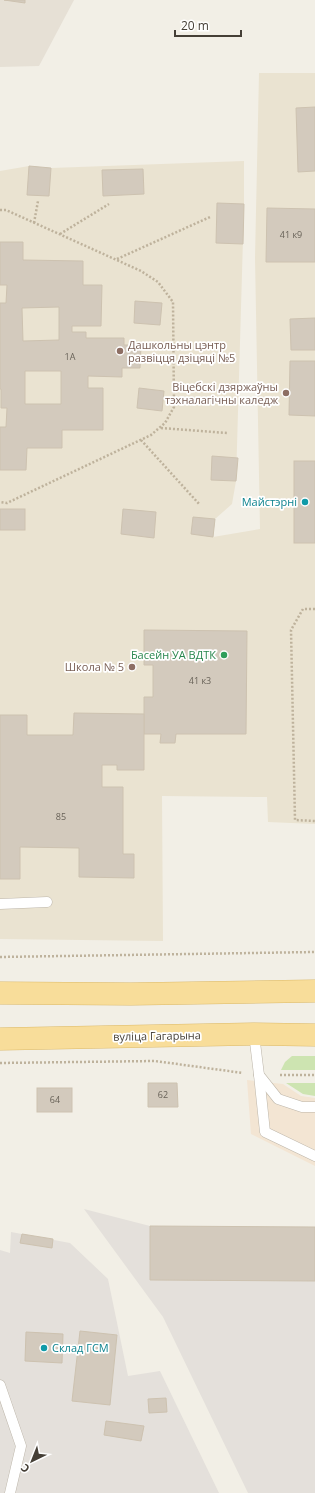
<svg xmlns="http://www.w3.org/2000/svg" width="315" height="1493" viewBox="0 0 315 1493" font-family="'Open Sans',sans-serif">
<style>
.residential{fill:#e6e0d5}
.commercial{fill:#f3e5d3}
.industrial{fill:#e4e0db}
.education{fill:#eae3d1}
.green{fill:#cde4b1}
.building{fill:#d3cabd;stroke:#cdc2b0;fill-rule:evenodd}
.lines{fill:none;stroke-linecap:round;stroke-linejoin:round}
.lane-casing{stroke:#bdb6aa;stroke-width:11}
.primary-casing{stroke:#dcba6a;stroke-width:23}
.path{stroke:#beb29c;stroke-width:2.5;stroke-dasharray:2 2;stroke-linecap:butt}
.lane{stroke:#fff;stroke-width:10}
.primary{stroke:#f8dd9a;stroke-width:22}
.education-dot{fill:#8d6e63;stroke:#fff;stroke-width:1.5}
.culture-dot{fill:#0f9aa8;stroke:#fff;stroke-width:1.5}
.leisure-dot{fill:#2e9e5b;stroke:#fff;stroke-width:1.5}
.labels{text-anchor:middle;stroke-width:3.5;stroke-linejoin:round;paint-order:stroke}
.number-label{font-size:9px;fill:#686258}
.education-label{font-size:11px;fill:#785e54;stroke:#fff;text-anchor:end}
.culture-label{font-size:11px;fill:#0d838f;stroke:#fff;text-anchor:end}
.leisure-label{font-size:11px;fill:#27864d;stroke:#fff;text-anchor:end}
.street-label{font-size:11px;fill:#453f36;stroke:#fff}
</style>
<rect width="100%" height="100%" fill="#f2efe6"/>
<polygon class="residential" points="0,0 74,0 39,66 0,67"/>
<polygon class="commercial" points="247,1080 283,1084 301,1096 315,1098 315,1166 251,1134"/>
<g class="industrial">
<polygon points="84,1209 150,1226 315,1227 315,1493 248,1493 163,1317"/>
<polygon points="11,1232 70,1243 108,1279 128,1376 160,1371 219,1493 0,1493 0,1250 10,1253"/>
</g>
<polygon class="education" points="259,73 315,73 315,824 268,822 267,797 162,796 163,941 0,939 0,171 29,166 51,168 244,161 244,204 236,481 232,504 215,519 213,537 260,529 255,258"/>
<g class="green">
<polygon points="292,1056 315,1056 315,1070 281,1070 285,1062"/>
<polygon points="286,1083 315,1083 315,1096 303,1094"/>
</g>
<g class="building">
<polygon points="4,0 25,0 25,3"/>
<polygon points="315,107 315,171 298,172 296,108"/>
<polygon points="29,166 51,168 49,196 27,195"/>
<polygon points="143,169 144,194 103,196 102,170"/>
<polygon points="217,203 244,204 243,244 216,243"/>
<polygon points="267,208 315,209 315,262 266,262"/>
<path d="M0,242H23V260L83,261V285H102L101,326H72V332H86V338H124V345H141L140,368H122V377L88,376V388H103V430H62V448H27L26,470H0V427H6L7,408H1V389H0V303H6L7,285H0ZM59,307V340L23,341L22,308ZM25,371H61V404H25Z"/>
<polygon points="135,301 162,303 160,325 134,323"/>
<polygon points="315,318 315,350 291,350 290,319"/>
<polygon points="290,361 315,361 315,416 289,415"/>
<polygon points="139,388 164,391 162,411 137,408"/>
<polygon points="212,456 238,458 236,481 211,480"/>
<rect x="294" y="461" width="21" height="82"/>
<rect x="0" y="509" width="25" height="21"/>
<polygon points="123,509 156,512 154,538 121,534"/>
<polygon points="193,517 215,519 213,537 191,534"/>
<polygon points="144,630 247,631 246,734 176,734 175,743 160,743 161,734 144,734 144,697 153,697 153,665 144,665"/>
<polygon points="74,713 144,714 144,770 117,770 117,765 102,765 102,787 123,787 123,854 134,854 134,878 79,877 79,848 20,847 20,879 0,879 0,715 27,715 27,735 73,735"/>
<polygon points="148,1083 177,1083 178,1107 148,1107"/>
<rect x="37" y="1088" width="35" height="24"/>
<polygon points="150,1226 315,1227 315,1281 150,1280"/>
<polygon points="22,1234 53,1239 52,1248 20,1243"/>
<polygon points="80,1331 117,1335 110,1405 72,1401"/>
<polygon points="26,1332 63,1334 62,1363 25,1361"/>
<polygon points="166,1398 167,1412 149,1413 148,1399"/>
<polygon points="106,1421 144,1426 141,1441 104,1435"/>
</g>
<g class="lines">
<defs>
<g id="lane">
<polyline points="0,904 47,902"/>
<polyline points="254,1034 259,1075 278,1099 302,1107 315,1107"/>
<polyline points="259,1075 265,1132 315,1156"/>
<polyline points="0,1385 21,1446 10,1493"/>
</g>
<g id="primary">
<polyline points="0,993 131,994 315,991"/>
<polyline points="0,1039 254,1034 315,1035"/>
</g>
</defs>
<use href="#lane" class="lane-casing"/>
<use href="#primary" class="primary-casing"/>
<g class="path">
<polyline points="0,210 6,210 141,271 158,282 173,302 174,407 165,423 151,435 7,503 0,502"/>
<polyline points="34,223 38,201"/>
<polyline points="60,234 109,204"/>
<polyline points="117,259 210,217"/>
<polyline points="161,428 227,433"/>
<polyline points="141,440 200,505"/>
<polyline points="315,609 303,609 291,630 295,820 315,821"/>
<polyline points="0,957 315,952"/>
<polyline points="0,1063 155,1061 243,1073"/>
<polyline points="280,1075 315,1075"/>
</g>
<use href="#lane" class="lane"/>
<use href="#primary" class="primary"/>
</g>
<g class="education-dot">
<circle cx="120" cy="351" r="4"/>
<circle cx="286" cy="393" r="4"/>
<circle cx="132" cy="667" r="4"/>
</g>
<g class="culture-dot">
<circle cx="305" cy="502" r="4"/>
<circle cx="44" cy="1348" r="4"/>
</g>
<circle class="leisure-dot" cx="224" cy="655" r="4"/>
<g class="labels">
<g class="number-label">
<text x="291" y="238">41 к9</text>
<text x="70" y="360">1А</text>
<text x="200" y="684">41 к3</text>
<text x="61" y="820">85</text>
<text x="163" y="1098">62</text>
<text x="55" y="1103">64</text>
</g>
<g class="education-label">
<text x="128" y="349" text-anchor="start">Дашкольны цэнтр<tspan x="128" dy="13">развіцця дзіцяці №5</tspan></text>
<text x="278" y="391">Віцебскі дзяржаўны<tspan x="278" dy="13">тэхналагічны каледж</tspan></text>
<text x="124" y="671">Школа № 5</text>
</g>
<g class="culture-label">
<text x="297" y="506">Майстэрні</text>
<text x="52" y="1352" text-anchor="start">Склад ГСМ</text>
</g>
<g class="leisure-label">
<text x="216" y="659">Басейн УА ВДТК</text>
</g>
<g class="street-label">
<text transform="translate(157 1036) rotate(-1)" y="4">вуліца Гагарына</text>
</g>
</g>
<g transform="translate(32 1461) rotate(223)" stroke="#ffffff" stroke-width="3" paint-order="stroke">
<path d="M0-3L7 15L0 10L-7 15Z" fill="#453f36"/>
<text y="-6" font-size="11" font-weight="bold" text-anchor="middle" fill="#453f36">С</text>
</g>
<path d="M175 30v6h66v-6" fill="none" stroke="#453f36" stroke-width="2"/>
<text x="181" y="30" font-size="12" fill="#453f36" stroke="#ffffff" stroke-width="3" paint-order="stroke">20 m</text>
</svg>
